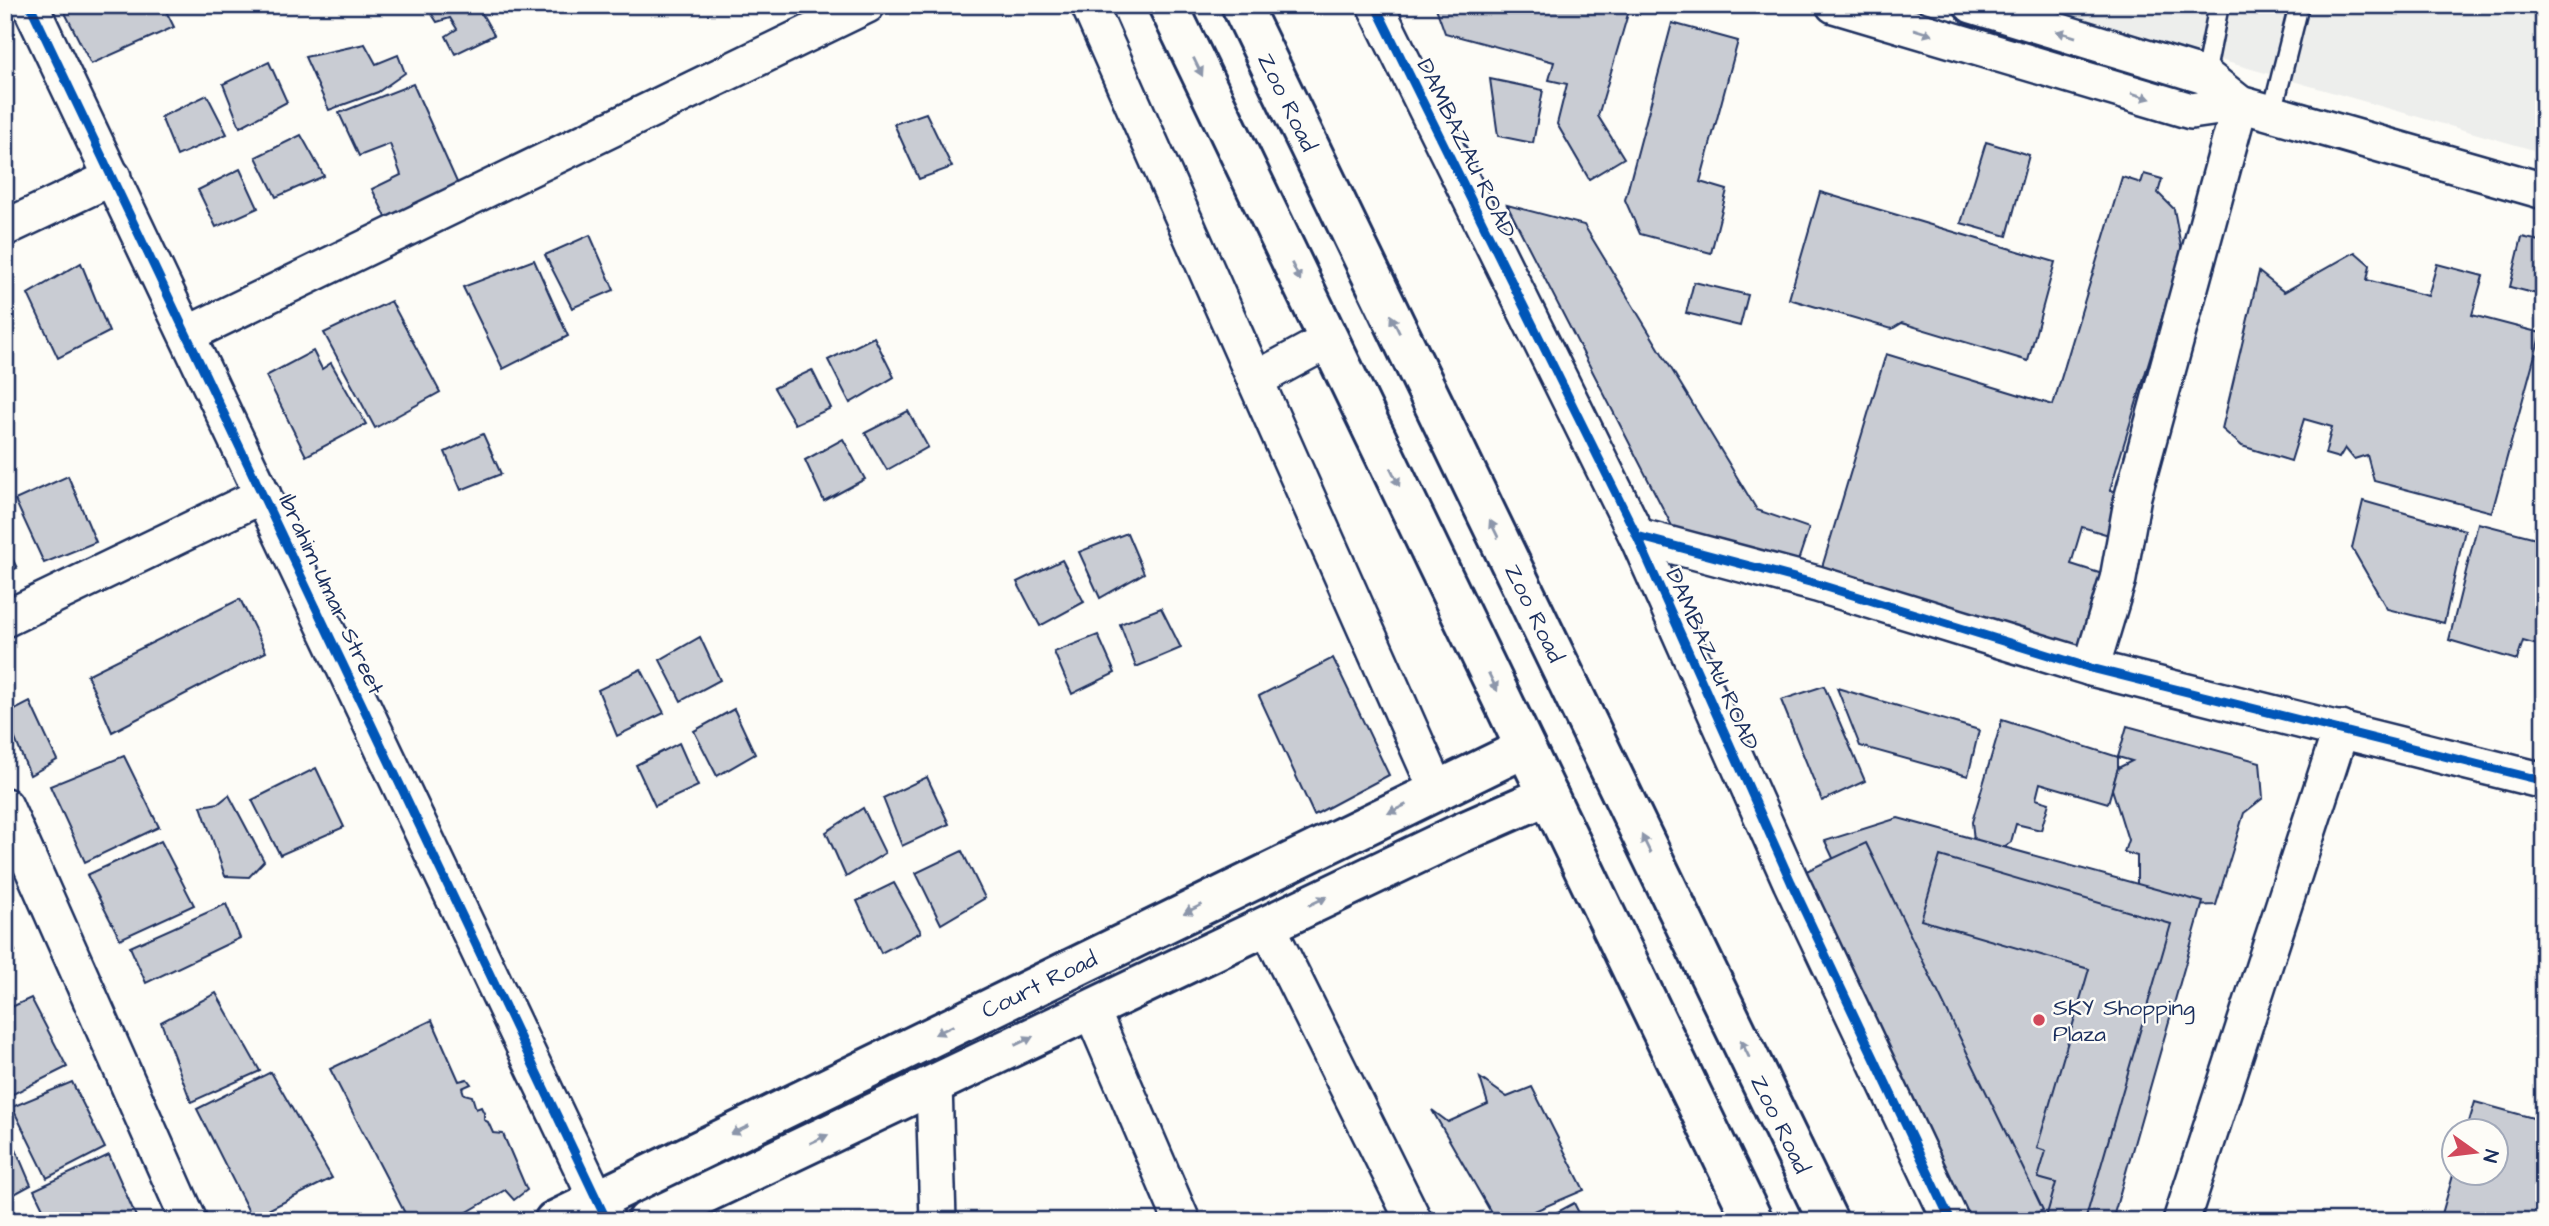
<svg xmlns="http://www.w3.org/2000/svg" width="2549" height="1226" viewBox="0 0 2549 1226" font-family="'Architects Daughter',sans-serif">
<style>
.built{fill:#edeeec}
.building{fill:#c9ccd3;stroke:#1b2f5e;stroke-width:2}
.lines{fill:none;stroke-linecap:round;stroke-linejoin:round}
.lane-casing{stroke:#1b2f5e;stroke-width:23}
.street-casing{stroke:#1b2f5e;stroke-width:40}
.secondary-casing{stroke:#1b2f5e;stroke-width:44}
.lane{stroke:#fdfcf7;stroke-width:18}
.street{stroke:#fdfcf7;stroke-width:35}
.secondary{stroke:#fdfcf7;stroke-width:38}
.cycleway-casing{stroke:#fdfcf7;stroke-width:13}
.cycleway{stroke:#0057b8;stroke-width:9}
.oneway{fill:#8c96aa}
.poi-dot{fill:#d1495b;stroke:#fdfcf7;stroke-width:2.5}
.labels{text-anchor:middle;stroke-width:5;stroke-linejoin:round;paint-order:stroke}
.street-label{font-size:23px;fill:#1b2f5e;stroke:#fdfcf7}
.poi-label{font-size:23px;fill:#1b2f5e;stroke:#fdfcf7;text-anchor:start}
</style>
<rect width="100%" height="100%" fill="#fdfcf7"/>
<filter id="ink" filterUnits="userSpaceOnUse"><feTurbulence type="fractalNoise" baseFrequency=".0143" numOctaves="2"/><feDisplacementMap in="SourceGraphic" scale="14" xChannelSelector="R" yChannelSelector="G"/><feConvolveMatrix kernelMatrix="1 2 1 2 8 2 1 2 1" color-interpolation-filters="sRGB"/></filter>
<g filter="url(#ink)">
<polygon class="built" points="2028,5 2544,5 2544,153"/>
<g class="building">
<polygon points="61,5 163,5 174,27 91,64"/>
<polygon points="426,5 477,5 494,35 455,54 446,36 457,29 450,18 437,22"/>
<polygon points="1435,5 1623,5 1630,7 1598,116 1624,158 1589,179 1557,124 1567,84 1549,80 1554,62 1445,33"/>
<polygon points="1672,23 1738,41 1700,182 1727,190 1711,253 1640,234 1625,200"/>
<polygon points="365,44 376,64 398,55 405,73 378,92 329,110 305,57"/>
<polygon points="269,62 287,102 240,127 223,84"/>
<polygon points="1490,79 1543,90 1533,143 1498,136"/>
<polygon points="413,84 460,189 388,221 372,189 401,175 390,144 359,156 339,113"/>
<polygon points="207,95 227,134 177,156 161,117"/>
<polygon points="926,113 952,167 919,179 894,124"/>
<polygon points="301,135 324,176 276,197 256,157"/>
<polygon points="1986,142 2029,155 2007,236 1961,223"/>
<polygon points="240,169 258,208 216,227 198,190"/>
<polygon points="2144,174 2162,179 2158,193 2174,209 2182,252 2110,490 2133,496 2119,538 2082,527 2071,564 2118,579 2091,668 1817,584 1886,354 2053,405 2122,177 2141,183"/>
<polygon points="1820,192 2055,262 2028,361 1902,323 1892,329 1789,299"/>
<polygon points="1507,205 1584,225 1757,510 1809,528 1795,570 1674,530"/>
<polygon points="590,235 614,290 572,308 545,255"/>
<polygon points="2522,237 2544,242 2544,270 2537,294 2510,287"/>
<polygon points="2355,252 2370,265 2367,280 2428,296 2437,264 2483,276 2472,315 2541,333 2492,512 2374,481 2367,455 2354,459 2345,448 2339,458 2325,454 2332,427 2304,419 2291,461 2242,446 2222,429 2259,272 2284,292"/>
<polygon points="534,260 568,336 503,369 463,287"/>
<polygon points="81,263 109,332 58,358 28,294"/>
<polygon points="1694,282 1748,295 1740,326 1686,313"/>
<polygon points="391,301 440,392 375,428 324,333"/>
<polygon points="874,337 894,377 850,403 828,360"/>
<polygon points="313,351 322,369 331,363 366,424 306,456 266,376"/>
<polygon points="812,370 831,408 795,424 774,388"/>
<polygon points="908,411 928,447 887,470 865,433"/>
<polygon points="483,434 501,474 461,490 445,452"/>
<polygon points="843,439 865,479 824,501 805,460"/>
<polygon points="68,476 96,542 44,563 15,500"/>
<polygon points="2363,501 2465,530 2444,623 2387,609 2352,548"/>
<polygon points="2478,523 2544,540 2544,647 2523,641 2517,660 2449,640"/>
<polygon points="1127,533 1144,573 1100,598 1079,552"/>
<polygon points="5,544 17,568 5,573"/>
<polygon points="1062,560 1084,602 1040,626 1017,582"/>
<polygon points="240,599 266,652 112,732 87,675"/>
<polygon points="1161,608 1181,648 1136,667 1120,624"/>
<polygon points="1098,635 1115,673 1072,694 1054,652"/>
<polygon points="700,637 720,680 681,701 660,660"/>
<polygon points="1333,658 1389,775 1314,815 1259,696"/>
<polygon points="641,669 664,713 617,736 598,690"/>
<polygon points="1824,686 1865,781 1822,801 1781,700"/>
<polygon points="1837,688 1979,730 1968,776 1860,746"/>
<polygon points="30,702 57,760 30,775 5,715"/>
<polygon points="734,709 755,754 717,776 694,731"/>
<polygon points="2002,720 2118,757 2118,768 2108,803 2040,783 2036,799 2049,803 2041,830 2016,824 2011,842 1993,854 1975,849 1972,822"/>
<polygon points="2127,726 2260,762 2263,798 2244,813 2216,905 2165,907 2137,892 2137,856 2124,852 2128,840 2112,789 2118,768 2132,761 2118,757"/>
<polygon points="679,743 698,786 655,806 636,765"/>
<polygon points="124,756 159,827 85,862 50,786"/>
<polygon points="316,768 344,827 280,855 252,800"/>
<polygon points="927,777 949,824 902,846 883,798"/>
<polygon points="229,795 264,861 249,877 225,876 201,806 219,803"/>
<polygon points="863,808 885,853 846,877 826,832"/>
<polygon points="1898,818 2203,902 2112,1221 2004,1221 1825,841"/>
<polygon points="161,841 194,905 120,939 87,875"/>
<polygon points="1866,843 2043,1210 2020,1221 1967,1221 1800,874"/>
<polygon points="962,851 985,898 941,924 916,873"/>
<polygon points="1940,856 2171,924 2085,1221 2045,1221 2056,1183 2038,1178 2046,1151 2037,1148 2089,969 1921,920"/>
<polygon points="894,883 921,932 881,953 857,901"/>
<polygon points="226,904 240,938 146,983 130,947"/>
<polygon points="5,931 15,951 5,956"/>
<polygon points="216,993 260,1071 191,1102 161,1022"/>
<polygon points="31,998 67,1067 7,1097 5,1010"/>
<polygon points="432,1020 459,1081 467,1079 471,1084 462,1088 464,1094 472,1096 476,1109 481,1107 484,1113 484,1120 488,1122 493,1133 503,1134 527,1190 514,1200 505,1190 452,1221 409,1221 330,1069"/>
<polygon points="271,1072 332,1178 252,1218 197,1109"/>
<polygon points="1480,1078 1507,1097 1532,1087 1584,1190 1511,1221 1496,1221 1432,1110 1448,1122 1488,1104"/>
<polygon points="72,1082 105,1148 47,1178 12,1107"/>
<polygon points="2475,1102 2544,1121 2544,1221 2440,1221 2454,1172 2496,1174 2496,1132 2466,1132"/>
<polygon points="5,1124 31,1185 5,1199"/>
<polygon points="109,1155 138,1221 49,1221 34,1190"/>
<polygon points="1574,1203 1583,1221 1541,1221"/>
</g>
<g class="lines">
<defs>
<g id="lane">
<polyline points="2205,76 2219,5"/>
<polyline points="2272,113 2299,5"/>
</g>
<g id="street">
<polyline points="30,5 607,1221"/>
<polyline points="1089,5 1437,790"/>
<polyline points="1375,5 1637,536 1791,882 1951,1221"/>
<polyline points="1834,5 2191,111 2240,104"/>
<polyline points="1972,5 2205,76 2240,104 2544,191"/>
<polyline points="5,228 113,177"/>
<polyline points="188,334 867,5"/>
<polyline points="1255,380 1329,340"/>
<polyline points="1637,536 1817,584 2091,668 2544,781"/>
<polyline points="5,619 263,495"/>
<polyline points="2091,668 2118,579 2133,496 2240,104"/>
<polyline points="5,806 189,1221"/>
<polyline points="1267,925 1414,1221"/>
<polyline points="1091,1009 1182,1221"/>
<polyline points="934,1084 938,1221"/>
<polyline points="2181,1221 2341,729"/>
</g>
<g id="secondary">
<polyline points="1168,5 1753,1221"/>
<polyline points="1241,5 1828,1221"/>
<polyline points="554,1221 1525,748"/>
<polyline points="647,1221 1461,833 1548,795"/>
</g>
</defs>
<use href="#lane" class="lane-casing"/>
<use href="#street" class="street-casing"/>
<use href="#secondary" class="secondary-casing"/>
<use href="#lane" class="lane"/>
<use href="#street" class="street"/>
<use href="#secondary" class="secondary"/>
<defs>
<g id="cycleway">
<polyline points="30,5 607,1221"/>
<polyline points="1375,5 1637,536 1791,882 1951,1221"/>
<polyline points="1637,536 1817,584 2091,668 2544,781"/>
</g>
</defs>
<use href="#cycleway" class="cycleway-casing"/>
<use href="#cycleway" class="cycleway"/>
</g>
<defs><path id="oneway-solid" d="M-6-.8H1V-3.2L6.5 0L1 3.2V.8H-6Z" transform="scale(1.75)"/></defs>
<g class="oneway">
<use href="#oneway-solid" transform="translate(1923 32) rotate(17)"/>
<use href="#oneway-solid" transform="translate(2066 34) rotate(-163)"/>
<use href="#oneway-solid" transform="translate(1198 67) rotate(64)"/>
<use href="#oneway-solid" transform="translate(2141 96) rotate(17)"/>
<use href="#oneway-solid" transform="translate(1296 272) rotate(64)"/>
<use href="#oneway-solid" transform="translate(1395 324) rotate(-116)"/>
<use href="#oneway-solid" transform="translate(1395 477) rotate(64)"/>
<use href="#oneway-solid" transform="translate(1494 529) rotate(-116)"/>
<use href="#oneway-solid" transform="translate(1493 682) rotate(64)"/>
<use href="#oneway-solid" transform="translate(1397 809) rotate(154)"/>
<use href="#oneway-solid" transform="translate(1646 844) rotate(-116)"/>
<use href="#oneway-solid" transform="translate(1318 901) rotate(-26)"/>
<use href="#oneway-solid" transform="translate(1193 909) rotate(154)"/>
<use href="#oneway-solid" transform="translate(944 1030) rotate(154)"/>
<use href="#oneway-solid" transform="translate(1024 1041) rotate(-26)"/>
<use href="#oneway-solid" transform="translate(1745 1049) rotate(-116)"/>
<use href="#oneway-solid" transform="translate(740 1130) rotate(154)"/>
<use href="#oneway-solid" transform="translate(819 1139) rotate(-25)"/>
</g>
</g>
<circle class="poi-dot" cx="2039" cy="1020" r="7"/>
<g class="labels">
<g class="street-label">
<text transform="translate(1288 102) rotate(64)" y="8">Zoo Road</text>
<text transform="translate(1467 148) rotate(64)" y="8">DAMBAZAU ROAD</text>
<text transform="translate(332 594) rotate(65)" y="8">Ibrahim Umar Street</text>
<text transform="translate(1535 613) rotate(64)" y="8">Zoo Road</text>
<text transform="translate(1713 659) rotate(66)" y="8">DAMBAZAU ROAD</text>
<text transform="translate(1039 984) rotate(-26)" y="8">Court Road</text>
<text transform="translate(1781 1124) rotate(64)" y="8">Zoo Road</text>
</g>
<g class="poi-label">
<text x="2053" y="1015">SKY Shopping<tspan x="2053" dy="26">Plaza</tspan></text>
</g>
</g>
<rect width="2549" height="1226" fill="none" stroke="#fdfcf7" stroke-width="28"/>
<rect x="14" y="14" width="2521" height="1198" fill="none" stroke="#1b2f5e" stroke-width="2.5" filter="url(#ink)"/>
<g transform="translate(2475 1152) rotate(104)"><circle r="33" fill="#fdfcf7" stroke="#a3aaba" stroke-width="2"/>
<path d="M0-5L12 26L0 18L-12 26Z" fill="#d1495b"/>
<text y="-10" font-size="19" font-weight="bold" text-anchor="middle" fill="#1b2f5e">N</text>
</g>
</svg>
